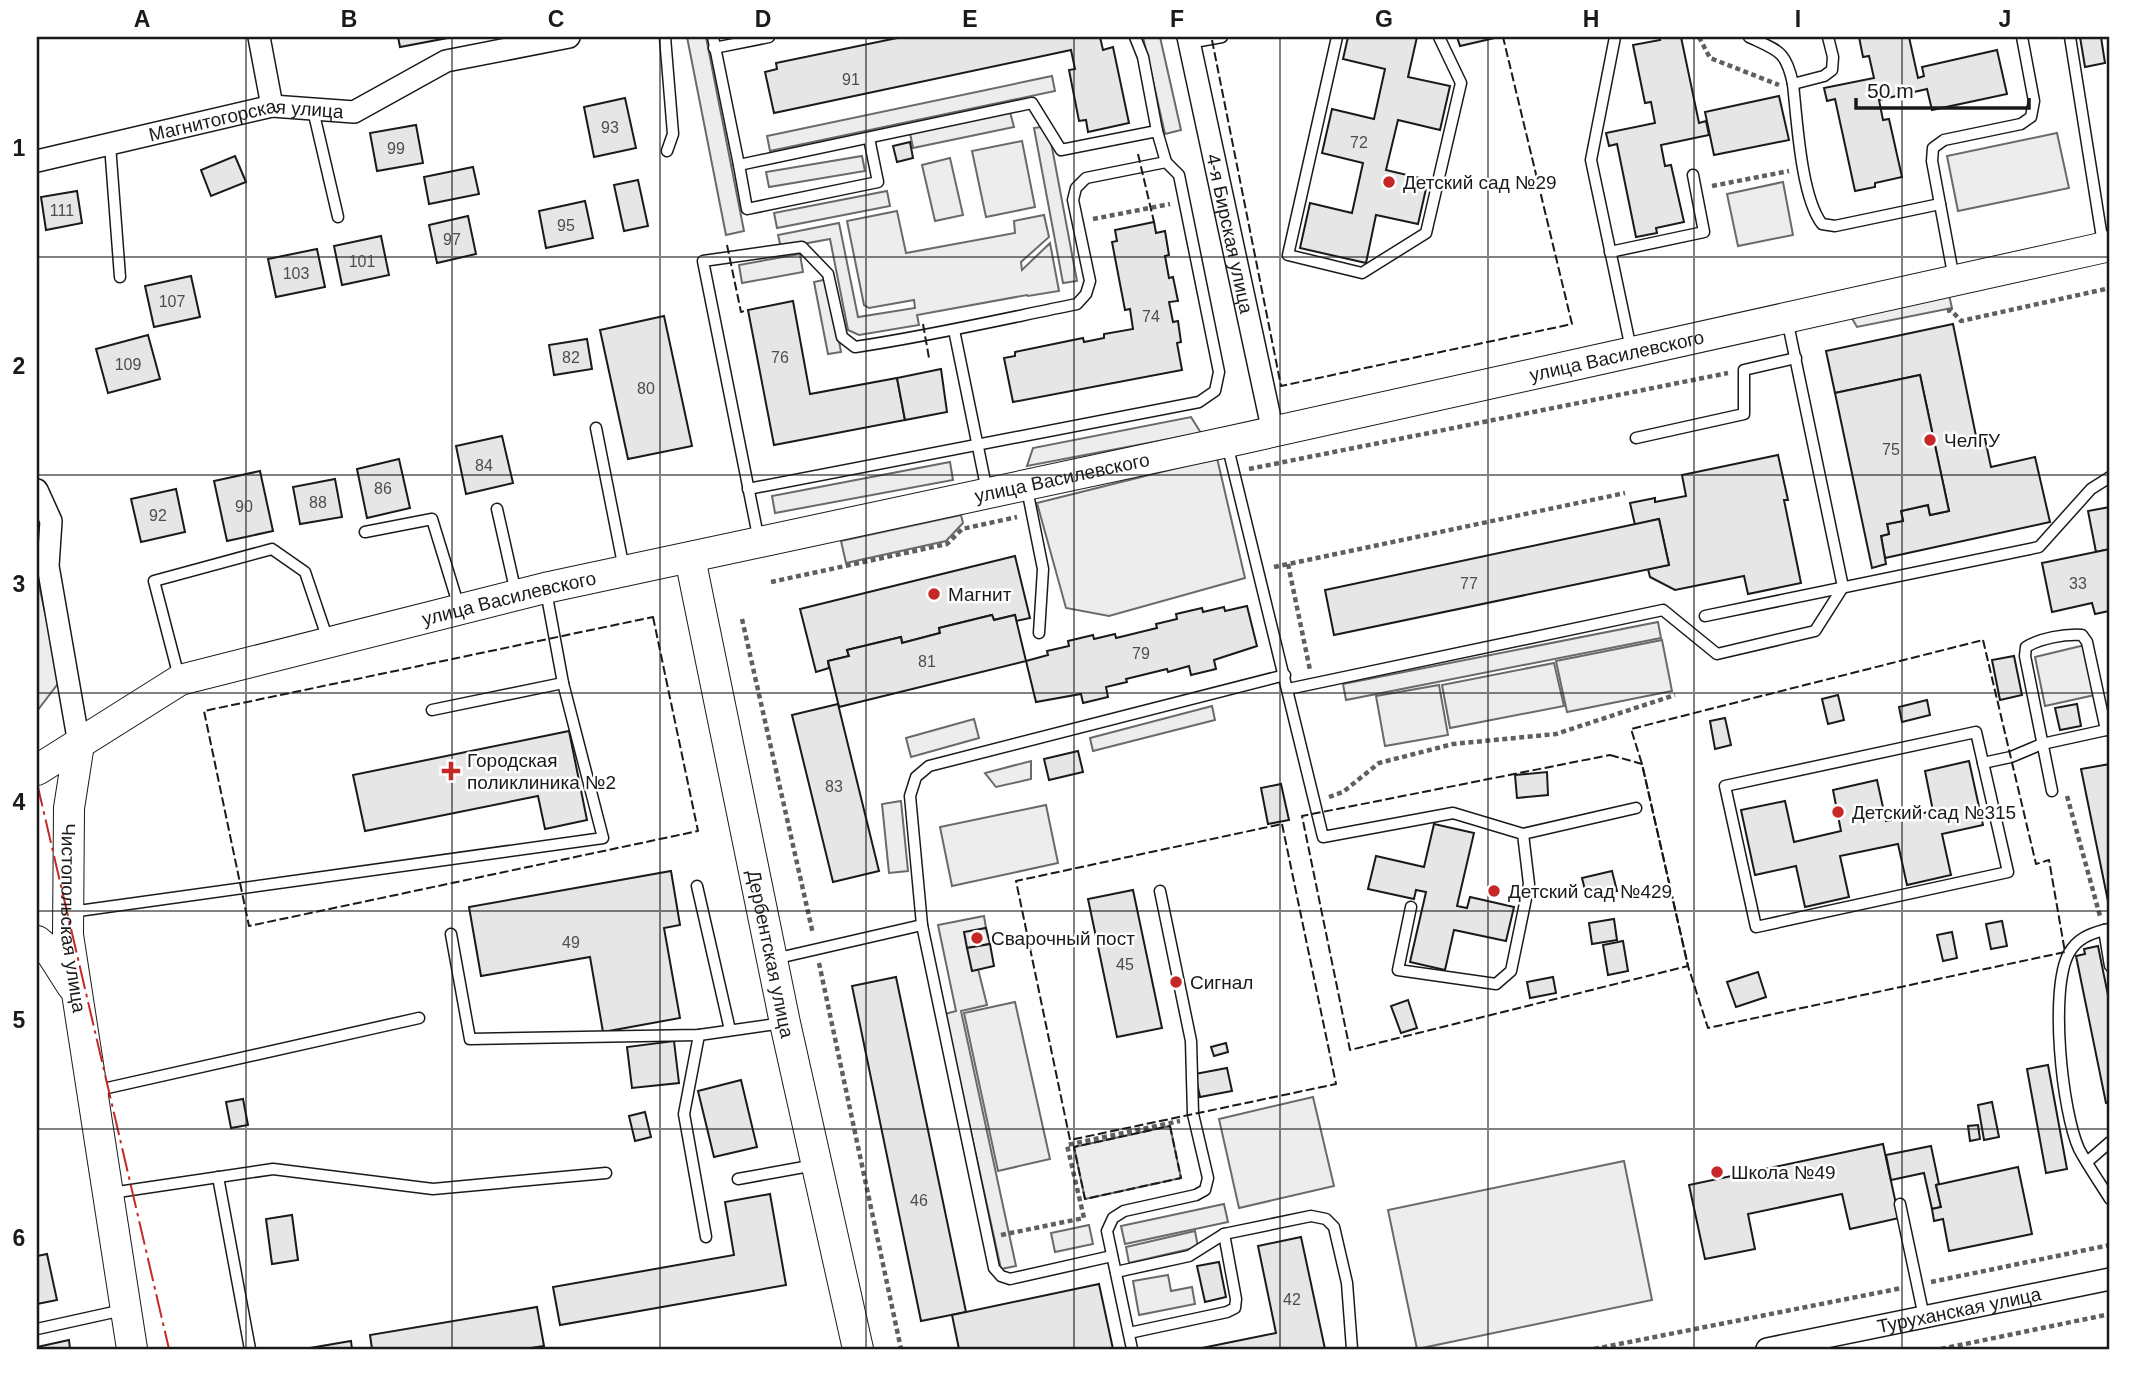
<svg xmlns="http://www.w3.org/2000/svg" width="2147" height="1386" viewBox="0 0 2147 1386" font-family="Arial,sans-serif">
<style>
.built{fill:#ededed;stroke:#6a6a6a;stroke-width:2}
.building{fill:#e6e6e6;stroke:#1a1a1a;stroke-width:2}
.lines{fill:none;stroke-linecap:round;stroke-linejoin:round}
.lane-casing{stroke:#1a1a1a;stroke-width:13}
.street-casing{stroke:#1a1a1a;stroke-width:24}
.secondary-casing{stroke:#1a1a1a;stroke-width:32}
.path{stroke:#5f5f5f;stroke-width:4.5;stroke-dasharray:5 3.5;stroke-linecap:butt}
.lane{stroke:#fff;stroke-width:10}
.street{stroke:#fff;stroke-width:21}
.secondary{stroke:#fff;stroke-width:30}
.fence{stroke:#1a1a1a;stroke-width:2;stroke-dasharray:9 3.5;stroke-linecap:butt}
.power{stroke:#c62828;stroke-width:2;stroke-dasharray:24 5 3.5 5;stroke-linecap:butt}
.grid{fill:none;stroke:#1a1a1a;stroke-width:2;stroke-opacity:0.55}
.poi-dot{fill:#c62828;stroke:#fff;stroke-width:2.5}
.labels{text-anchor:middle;stroke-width:5;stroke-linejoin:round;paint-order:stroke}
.number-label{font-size:16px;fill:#4d4d4d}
.street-label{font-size:19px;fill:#1a1a1a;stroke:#fff}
.poi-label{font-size:19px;fill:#1a1a1a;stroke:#fff;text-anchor:start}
.neatline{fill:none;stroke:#1a1a1a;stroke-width:2.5}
.grid-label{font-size:23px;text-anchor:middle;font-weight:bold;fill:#1a1a1a}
</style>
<rect width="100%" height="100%" fill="#fff"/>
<g class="built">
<polygon points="687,37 706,37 744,231 726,235"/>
<polygon points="1143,37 1160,37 1181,130 1165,134"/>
<polygon points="1052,76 1055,91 770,151 767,136"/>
<polygon points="1010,112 1014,127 913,148 910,133"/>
<polygon points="1048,126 1077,281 1063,283 1034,128"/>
<polygon points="2057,133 2069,188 1958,211 1947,156"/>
<polygon points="1022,141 1035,207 986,217 972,151"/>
<polygon points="862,156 865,171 769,187 766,172"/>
<polygon points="950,158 963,215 935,221 922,165"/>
<polygon points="1783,182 1793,235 1738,246 1727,194"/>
<polygon points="887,191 890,206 777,228 774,213"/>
<polygon points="897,211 906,253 1015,233 1014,221 1044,215 1049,237 1021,262 1022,270 1050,243 1059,291 1028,296 1027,295 917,315 919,325 859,335 848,330 830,239 781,248 778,235 839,223 858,317 915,308 914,300 869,308 864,305 847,221"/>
<polygon points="800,254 803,272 742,283 739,265"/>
<polygon points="828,279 841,352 828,354 814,282"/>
<polygon points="1949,295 1952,308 1857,327 1850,315"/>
<polygon points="1191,417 1201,433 1027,466 1033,448"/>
<polygon points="1217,458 1245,578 1109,616 1066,608 1037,503"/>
<polygon points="950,462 953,480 775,513 772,496"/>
<polygon points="961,515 963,523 946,541 846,563 841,541"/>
<polygon points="37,576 60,681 37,711"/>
<polygon points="1658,622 1661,638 1346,700 1343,684"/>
<polygon points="1662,640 1672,691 1567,712 1556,661"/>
<polygon points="2085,645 2095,695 2045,706 2035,657"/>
<polygon points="1554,663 1564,706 1450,728 1442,685"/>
<polygon points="1439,685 1448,735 1385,746 1376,696"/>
<polygon points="1212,706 1215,720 1093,751 1090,738"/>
<polygon points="974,719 979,738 911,757 906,738"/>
<polygon points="1031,761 1031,779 996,787 985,773"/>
<polygon points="901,801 908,871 889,873 882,804"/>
<polygon points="1046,805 1058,863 952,886 940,827"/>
<polygon points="984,916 986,928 965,933 972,970 978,969 987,1005 961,1011 1016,1266 1001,1269 945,1014 956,1011 938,925"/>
<polygon points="1015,1002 1050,1159 998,1171 964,1013"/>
<polygon points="1313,1097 1334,1186 1239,1208 1219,1119"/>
<polygon points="1170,1126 1181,1178 1085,1199 1074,1147"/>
<polygon points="1624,1161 1652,1300 1417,1349 1388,1210"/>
<polygon points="1224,1204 1228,1222 1125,1244 1121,1226"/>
<polygon points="1089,1225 1093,1244 1055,1252 1051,1233"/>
<polygon points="1195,1231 1198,1247 1129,1263 1126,1247"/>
<polygon points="1168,1275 1171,1291 1192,1287 1195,1304 1139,1315 1133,1281"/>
</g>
<g class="building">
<polygon points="398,37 453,37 400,47"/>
<polygon points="902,37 1100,37 1103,50 1113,47 1129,123 1088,132 1086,120 1079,121 1069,70 1075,69 1071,50 774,113 765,72 777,69 776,63"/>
<polygon points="1348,37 1417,37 1408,77 1450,86 1440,130 1398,120 1386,170 1428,180 1418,224 1376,215 1366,263 1300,248 1310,203 1352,213 1363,163 1322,153 1332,109 1374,119 1385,69 1343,59"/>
<polygon points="1457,37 1499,37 1460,46"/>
<polygon points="1659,37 1681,37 1699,123 1706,121 1709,135 1661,145 1665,166 1671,165 1684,222 1656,228 1657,233 1636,237 1617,144 1609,146 1606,133 1655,123 1651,102 1645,103 1633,45 1660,40"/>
<polygon points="1859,37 1909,37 1918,78 1924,76 1922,67 1997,50 2007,94 1932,110 1927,89 1879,100 1883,120 1889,119 1902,177 1875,183 1875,187 1855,191 1835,99 1827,101 1824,88 1874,78 1869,56 1863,57"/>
<polygon points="2080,37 2101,37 2105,63 2085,67"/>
<polygon points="1779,96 1789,140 1714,155 1705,112"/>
<polygon points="625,98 636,148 594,157 584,107"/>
<polygon points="416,125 423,163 377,171 370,133"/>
<polygon points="910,142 913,158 897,162 893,146"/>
<polygon points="235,156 246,182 211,196 201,170"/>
<polygon points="473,167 479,194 429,204 424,177"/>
<polygon points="638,180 648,226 624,231 614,185"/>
<polygon points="77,191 82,223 46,230 41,197"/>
<polygon points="585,201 593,238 546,248 539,211"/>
<polygon points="468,216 476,254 437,263 429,225"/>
<polygon points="1154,222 1156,233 1165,231 1169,255 1165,256 1169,278 1173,277 1178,301 1169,302 1173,322 1178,321 1181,342 1177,343 1182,370 1013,402 1004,358 1015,356 1015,352 1083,338 1084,342 1104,338 1104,334 1133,329 1130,309 1125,310 1112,242 1117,241 1115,230"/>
<polygon points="381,236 389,275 342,285 334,246"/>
<polygon points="317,249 325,287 276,297 268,259"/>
<polygon points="191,276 200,317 154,327 145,286"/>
<polygon points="793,301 810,394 897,378 905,420 774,445 748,310"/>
<polygon points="664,316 692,446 628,459 600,330"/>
<polygon points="1953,324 1976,436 1984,434 1991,467 2035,457 2050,522 1885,558 1881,536 1889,534 1887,524 1903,521 1901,511 1928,505 1930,515 1949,511 1920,375 1835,393 1826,351"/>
<polygon points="148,335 160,379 108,393 96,349"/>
<polygon points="587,339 592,369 554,375 549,345"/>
<polygon points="941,369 947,412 905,420 897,378"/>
<polygon points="1920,375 1949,511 1930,515 1928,505 1901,511 1903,521 1887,524 1889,534 1881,536 1886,564 1872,568 1835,393"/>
<polygon points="502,436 513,483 466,494 456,446"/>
<polygon points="1778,455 1788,500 1784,500 1801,583 1748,594 1744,576 1675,590 1650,577 1648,569 1669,565 1659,519 1635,525 1630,503 1655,498 1655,502 1686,496 1682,475"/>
<polygon points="399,459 410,508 367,518 357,469"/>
<polygon points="260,471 273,531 227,541 214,481"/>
<polygon points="335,479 342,517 300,524 293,487"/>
<polygon points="176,489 185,532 141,542 131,499"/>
<polygon points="2110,507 2110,549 2096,552 2088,511"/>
<polygon points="1659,519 1669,565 1334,635 1325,590"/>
<polygon points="2110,549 2110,619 2109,611 2095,614 2092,603 2052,612 2042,563"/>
<polygon points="1015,556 1030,618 1016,621 1015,615 994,620 992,615 939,628 940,633 902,643 901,637 847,650 849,656 828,661 829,668 816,672 800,609"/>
<polygon points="1247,606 1257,646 1214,660 1216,669 1191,675 1189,666 1168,672 1167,669 1126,679 1127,682 1106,687 1108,697 1083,703 1081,694 1036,702 1026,661 1048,655 1047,651 1069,646 1068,641 1093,635 1094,639 1115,634 1116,638 1157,628 1156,624 1177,619 1176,614 1202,608 1203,612 1224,607 1225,611"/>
<polygon points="992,615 994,620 1015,615 1026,661 839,707 828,661 849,656 847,650 901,637 902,643 940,633 939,628"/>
<polygon points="2014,656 2022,695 2000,700 1992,660"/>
<polygon points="1838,695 1844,720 1828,724 1822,699"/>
<polygon points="1927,700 1930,715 1902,722 1899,707"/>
<polygon points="838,704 879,871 833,882 792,715"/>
<polygon points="2077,704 2081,726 2060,730 2055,708"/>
<polygon points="1725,718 1731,745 1715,749 1710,721"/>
<polygon points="569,731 587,820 545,829 538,796 365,831 353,775"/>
<polygon points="1078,751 1083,772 1049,780 1044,759"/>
<polygon points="1969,761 1983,825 1942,834 1951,875 1907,885 1898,844 1840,856 1849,897 1805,907 1796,866 1755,875 1741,810 1785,801 1794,842 1841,831 1833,790 1877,780 1886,821 1933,811 1925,771"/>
<polygon points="2110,764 2110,911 2081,769"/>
<polygon points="1547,772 1548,795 1517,798 1515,775"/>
<polygon points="1281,784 1289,820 1268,824 1261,788"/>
<polygon points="1434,824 1474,833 1457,906 1467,908 1470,897 1514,907 1506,941 1454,930 1445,970 1410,962 1426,892 1416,890 1414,899 1368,889 1376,856 1424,867"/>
<polygon points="671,871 680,925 664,928 680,1018 603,1032 590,957 481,976 469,907"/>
<polygon points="1612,871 1617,891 1587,898 1582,878"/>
<polygon points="1133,890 1162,1028 1117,1037 1088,899"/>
<polygon points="1614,919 1617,940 1592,944 1589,923"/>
<polygon points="2002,921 2007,946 1991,949 1986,924"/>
<polygon points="986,928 990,944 967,948 964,932"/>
<polygon points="1952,932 1957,958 1943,961 1937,935"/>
<polygon points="1623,941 1628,971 1608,975 1603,945"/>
<polygon points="990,944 994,966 972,971 967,948"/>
<polygon points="2098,946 2110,1005 2110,1102 2106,1103 2076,956 2085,954 2084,949"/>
<polygon points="1758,972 1766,997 1736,1007 1727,982"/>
<polygon points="896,977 966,1312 921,1321 852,986"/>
<polygon points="1553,977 1556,993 1530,998 1527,982"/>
<polygon points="1408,1000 1417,1028 1401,1033 1391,1006"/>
<polygon points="674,1041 679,1083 632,1088 627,1047"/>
<polygon points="1226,1043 1228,1052 1214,1056 1211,1047"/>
<polygon points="2048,1065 2067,1169 2046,1173 2027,1069"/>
<polygon points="1227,1068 1232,1091 1200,1097 1195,1074"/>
<polygon points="741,1080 757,1147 714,1157 698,1091"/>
<polygon points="243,1099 248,1125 231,1128 226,1102"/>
<polygon points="1992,1102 1999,1137 1984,1140 1978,1105"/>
<polygon points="645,1112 651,1137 635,1141 629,1116"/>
<polygon points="1978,1125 1980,1139 1970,1141 1968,1126"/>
<polygon points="1883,1144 1899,1218 1850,1229 1842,1194 1748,1214 1755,1249 1705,1259 1689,1185"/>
<polygon points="1931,1146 1939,1184 1936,1185 1941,1207 1932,1209 1924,1173 1891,1180 1886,1155"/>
<polygon points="2018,1167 2032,1234 1949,1251 1943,1219 1934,1221 1932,1209 1941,1207 1936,1185"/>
<polygon points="770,1194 786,1285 560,1325 553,1287 734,1255 725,1202"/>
<polygon points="292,1215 298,1260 272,1264 266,1219"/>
<polygon points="1301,1237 1325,1349 1197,1349 1276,1333 1258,1246"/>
<polygon points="47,1254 57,1300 37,1304 37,1256"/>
<polygon points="1219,1262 1226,1297 1205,1302 1197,1266"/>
<polygon points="1099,1284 1113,1349 959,1349 952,1315"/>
<polygon points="537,1307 544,1346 524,1349 372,1349 370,1335"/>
<polygon points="69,1340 70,1349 37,1349 37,1347"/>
<polygon points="351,1341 352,1349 304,1349"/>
</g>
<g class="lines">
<defs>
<g id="lane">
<polyline points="665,37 673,134 667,151"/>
<polyline points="713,37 739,165 1032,103 1061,150 1157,131 1166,162 1179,175 1219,372 1215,391 1199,402 748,489"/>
<polyline points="1135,37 1143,57 1157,131"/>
<polyline points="1337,37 1288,255 1362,273 1426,233 1461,83 1439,37"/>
<polyline points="1615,37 1591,160 1631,349"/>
<path d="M1749,37C1779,51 1786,51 1793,84L1824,76L1832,70L1833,57L1828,37"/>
<polyline points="2070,37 2103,244"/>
<polyline points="1189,43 1222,37"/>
<polyline points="714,48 769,37"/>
<path d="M1793,84C1797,120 1801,197 1822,224L1835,226L1940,204"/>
<polyline points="313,110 338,217"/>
<polyline points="110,145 120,277"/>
<polyline points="739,165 747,209 878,182 869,138"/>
<polyline points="1610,252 1704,232 1693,175"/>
<polyline points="1954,279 1932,161 1933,148 1944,140 2021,124 2031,117 2034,101 2022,37"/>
<polyline points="954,330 987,491"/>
<polyline points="596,428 624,569"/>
<polyline points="1636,438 1744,414 1744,370 1796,358"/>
<polyline points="1227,444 1323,837 1453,813 1523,834 1529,884 1511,971 1496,984 1398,970 1411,907"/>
<polyline points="1027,489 1043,569 1039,633"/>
<polyline points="497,509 516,593"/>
<polyline points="365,532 432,519 459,607"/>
<path d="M759,541L703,261L802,247L828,274L842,337L855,347C930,336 1003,319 1077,304L1086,294L1090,281L1073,200L1076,188L1086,178L1166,162"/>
<polyline points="1705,616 2039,547 2091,489 2110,477"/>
<polyline points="179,677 154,581 272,549 305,572 328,640"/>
<polyline points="1288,689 1663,610 1717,654 1815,631 1843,587 1787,319"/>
<polyline points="432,710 563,683"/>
<polygon points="1976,732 2008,872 1756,927 1725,786"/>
<polyline points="1983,763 2011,757 2042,744 2106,730"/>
<path d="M2052,791L2025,656L2026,647C2041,638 2064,634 2082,635L2087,642L2106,730L2110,729"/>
<polyline points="1523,834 1636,808"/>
<polyline points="697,886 730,1030"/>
<polyline points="71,912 603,838 563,683 546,591"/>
<polyline points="2110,929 2104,930 2110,966"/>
<path d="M2104,930C2089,934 2077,939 2069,953C2049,989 2062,1112 2079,1149C2088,1166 2100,1183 2110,1199"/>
<polyline points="451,934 470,1039 699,1035 783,1023"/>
<polyline points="774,959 922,925"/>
<polyline points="699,1035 684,1114 706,1237"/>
<polyline points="94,1091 419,1018"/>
<polyline points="2087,1162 2110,1142"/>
<polyline points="218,1177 250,1349"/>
<polyline points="738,1179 815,1165"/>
<polyline points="111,1193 273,1169 433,1189 606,1173"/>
<polyline points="1900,1204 1924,1317"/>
<polyline points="1112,1256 1010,1279 1001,1276 994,1268 922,925 910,796 916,777 929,766 1285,675"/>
<polyline points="1116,1272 1189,1256 1224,1234 1311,1216 1326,1219 1334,1227 1347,1283 1352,1349"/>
<polyline points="37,1329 123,1310"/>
<polyline points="1129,1333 1227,1312 1235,1308 1236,1299 1224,1234"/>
<polyline points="1132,1349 1107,1231 1113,1218 1124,1211 1196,1195 1205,1190 1208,1178 1193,1114 1191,1041 1160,891"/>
</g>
<g id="street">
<polyline points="259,37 272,106"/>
<path id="s1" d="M1188,37L1273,432"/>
<path id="s2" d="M37,161L272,106L354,112L446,61L569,37"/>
<polyline points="37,490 51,521 48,566 79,744"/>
<path id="s3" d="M1767,1349L2110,1279"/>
</g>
<g id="secondary">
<path id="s4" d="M690,558L785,1023L858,1349"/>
<path id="s5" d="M79,744L69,808L68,935L132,1349"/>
<path id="s6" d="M37,770L180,680L545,588L1227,442L2110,246"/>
<polyline points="37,941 51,953 72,986"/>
</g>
</defs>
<use href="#lane" class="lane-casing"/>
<use href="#street" class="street-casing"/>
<use href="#secondary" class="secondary-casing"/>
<g class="path">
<polyline points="1699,37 1710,58 1779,85"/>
<polyline points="1712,186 1789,171"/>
<polyline points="1093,219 1170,204"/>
<polyline points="1947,311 1951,310 1961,321 2110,288"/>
<polyline points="1249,469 1728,373"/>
<polyline points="1288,564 1310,670"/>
<polyline points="1274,567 1625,493"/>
<polyline points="771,582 947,544 962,529 1017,517"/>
<polyline points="742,619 813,934"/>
<polyline points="2067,796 2100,916"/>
<polyline points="1329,797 1343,792 1379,763 1453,744 1556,734 1675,695"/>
<polyline points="819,963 901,1349"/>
<polyline points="1001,1235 1084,1218 1067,1145 1180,1121"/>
<polyline points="1931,1282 2110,1245"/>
<polyline points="1594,1349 1902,1288"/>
<polyline points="1941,1349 2110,1314"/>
</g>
<use href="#lane" class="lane"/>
<use href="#street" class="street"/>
<use href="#secondary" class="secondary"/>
<g class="fence">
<polyline points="1212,40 1281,386 1572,324 1503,37"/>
<polyline points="1138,154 1154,222"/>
<polyline points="727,245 741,312 748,310"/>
<polyline points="923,324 929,358"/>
<polygon points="653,617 698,831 249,926 204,711"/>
<polygon points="1983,640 2036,864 2049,860 2065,952 1708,1028 1688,966 1642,764 1631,729"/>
<polygon points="1610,755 1642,764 1688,966 1350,1050 1302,816"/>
<polygon points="1282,824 1336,1084 1070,1140 1016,881"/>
<polygon points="1170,1126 1181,1178 1085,1199 1074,1147"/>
</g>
<polyline class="power" points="37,783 169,1349"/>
</g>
<path class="grid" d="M246,37V1349M452,37V1349M660,37V1349M866,37V1349M1074,37V1349M1280,37V1349M1488,37V1349M1694,37V1349M1902,37V1349M37,257H2110M37,475H2110M37,693H2110M37,911H2110M37,1129H2110"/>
<g class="poi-dot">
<circle cx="1389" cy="182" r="7"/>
<circle cx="1930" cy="440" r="7"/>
<circle cx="934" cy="594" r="7"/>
<path d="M447.5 760.5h7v7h7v7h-7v7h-7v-7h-7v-7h7z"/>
<circle cx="1838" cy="812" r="7"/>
<circle cx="1494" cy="891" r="7"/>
<circle cx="977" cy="938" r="7"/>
<circle cx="1176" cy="982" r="7"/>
<circle cx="1717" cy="1172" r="7"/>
</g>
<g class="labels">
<g class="number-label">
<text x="851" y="85">91</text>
<text x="610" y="133">93</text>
<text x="1359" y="148">72</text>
<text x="396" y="154">99</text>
<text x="62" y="216">111</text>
<text x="566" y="231">95</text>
<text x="452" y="245">97</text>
<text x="362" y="267">101</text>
<text x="296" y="279">103</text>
<text x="172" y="307">107</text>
<text x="1151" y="322">74</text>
<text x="571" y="363">82</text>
<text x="780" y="363">76</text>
<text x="128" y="370">109</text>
<text x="646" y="394">80</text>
<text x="1891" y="455">75</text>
<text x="484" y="471">84</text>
<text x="383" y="494">86</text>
<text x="318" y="508">88</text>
<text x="244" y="512">90</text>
<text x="158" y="521">92</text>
<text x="1469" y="589">77</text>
<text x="2078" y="589">33</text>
<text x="1141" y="659">79</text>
<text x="927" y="667">81</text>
<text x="834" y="792">83</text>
<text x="571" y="948">49</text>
<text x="1125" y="970">45</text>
<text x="919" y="1206">46</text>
<text x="1292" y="1305">42</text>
</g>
<g class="street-label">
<text dy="7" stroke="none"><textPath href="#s2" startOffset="214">Магнитогорская улица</textPath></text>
<text dy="7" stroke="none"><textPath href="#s1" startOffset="201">4-я Бирская улица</textPath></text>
<text dy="7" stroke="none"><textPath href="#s6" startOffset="1642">улица Василевского</textPath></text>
<text dy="7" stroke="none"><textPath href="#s6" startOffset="1074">улица Василевского</textPath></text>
<text dy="7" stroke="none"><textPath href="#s6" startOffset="508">улица Василевского</textPath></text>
<text dy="7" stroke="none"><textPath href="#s5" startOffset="175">Чистопольская улица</textPath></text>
<text dy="7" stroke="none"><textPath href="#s4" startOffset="404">Дербентская улица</textPath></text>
<text dy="7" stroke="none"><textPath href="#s3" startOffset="196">Туруханская улица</textPath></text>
</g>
<g class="poi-label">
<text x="1403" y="189">Детский сад №29</text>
<text x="1944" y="447">ЧелГУ</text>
<text x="948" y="601">Магнит</text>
<text x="467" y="767">Городская<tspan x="467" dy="22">поликлиника №2</tspan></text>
<text x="1852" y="819">Детский сад №315</text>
<text x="1508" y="898">Детский сад №429</text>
<text x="991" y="945">Сварочный пост</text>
<text x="1190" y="989">Сигнал</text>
<text x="1731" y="1179">Школа №49</text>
</g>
</g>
<rect width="2147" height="1386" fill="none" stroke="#ffffff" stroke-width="77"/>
<path d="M1856 98v10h173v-10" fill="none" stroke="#1a1a1a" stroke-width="3.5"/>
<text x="1867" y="98" font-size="21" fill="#1a1a1a" stroke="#ffffff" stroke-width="5" paint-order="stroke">50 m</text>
<rect x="38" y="38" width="2070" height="1310" class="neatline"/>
<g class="grid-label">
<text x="142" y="27">A</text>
<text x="349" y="27">B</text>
<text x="556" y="27">C</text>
<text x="763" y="27">D</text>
<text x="970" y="27">E</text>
<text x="1177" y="27">F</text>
<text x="1384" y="27">G</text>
<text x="1591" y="27">H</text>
<text x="1798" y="27">I</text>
<text x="2005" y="27">J</text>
<text x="19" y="156">1</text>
<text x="19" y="374">2</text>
<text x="19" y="592">3</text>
<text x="19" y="810">4</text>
<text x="19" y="1028">5</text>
<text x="19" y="1246">6</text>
</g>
</svg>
